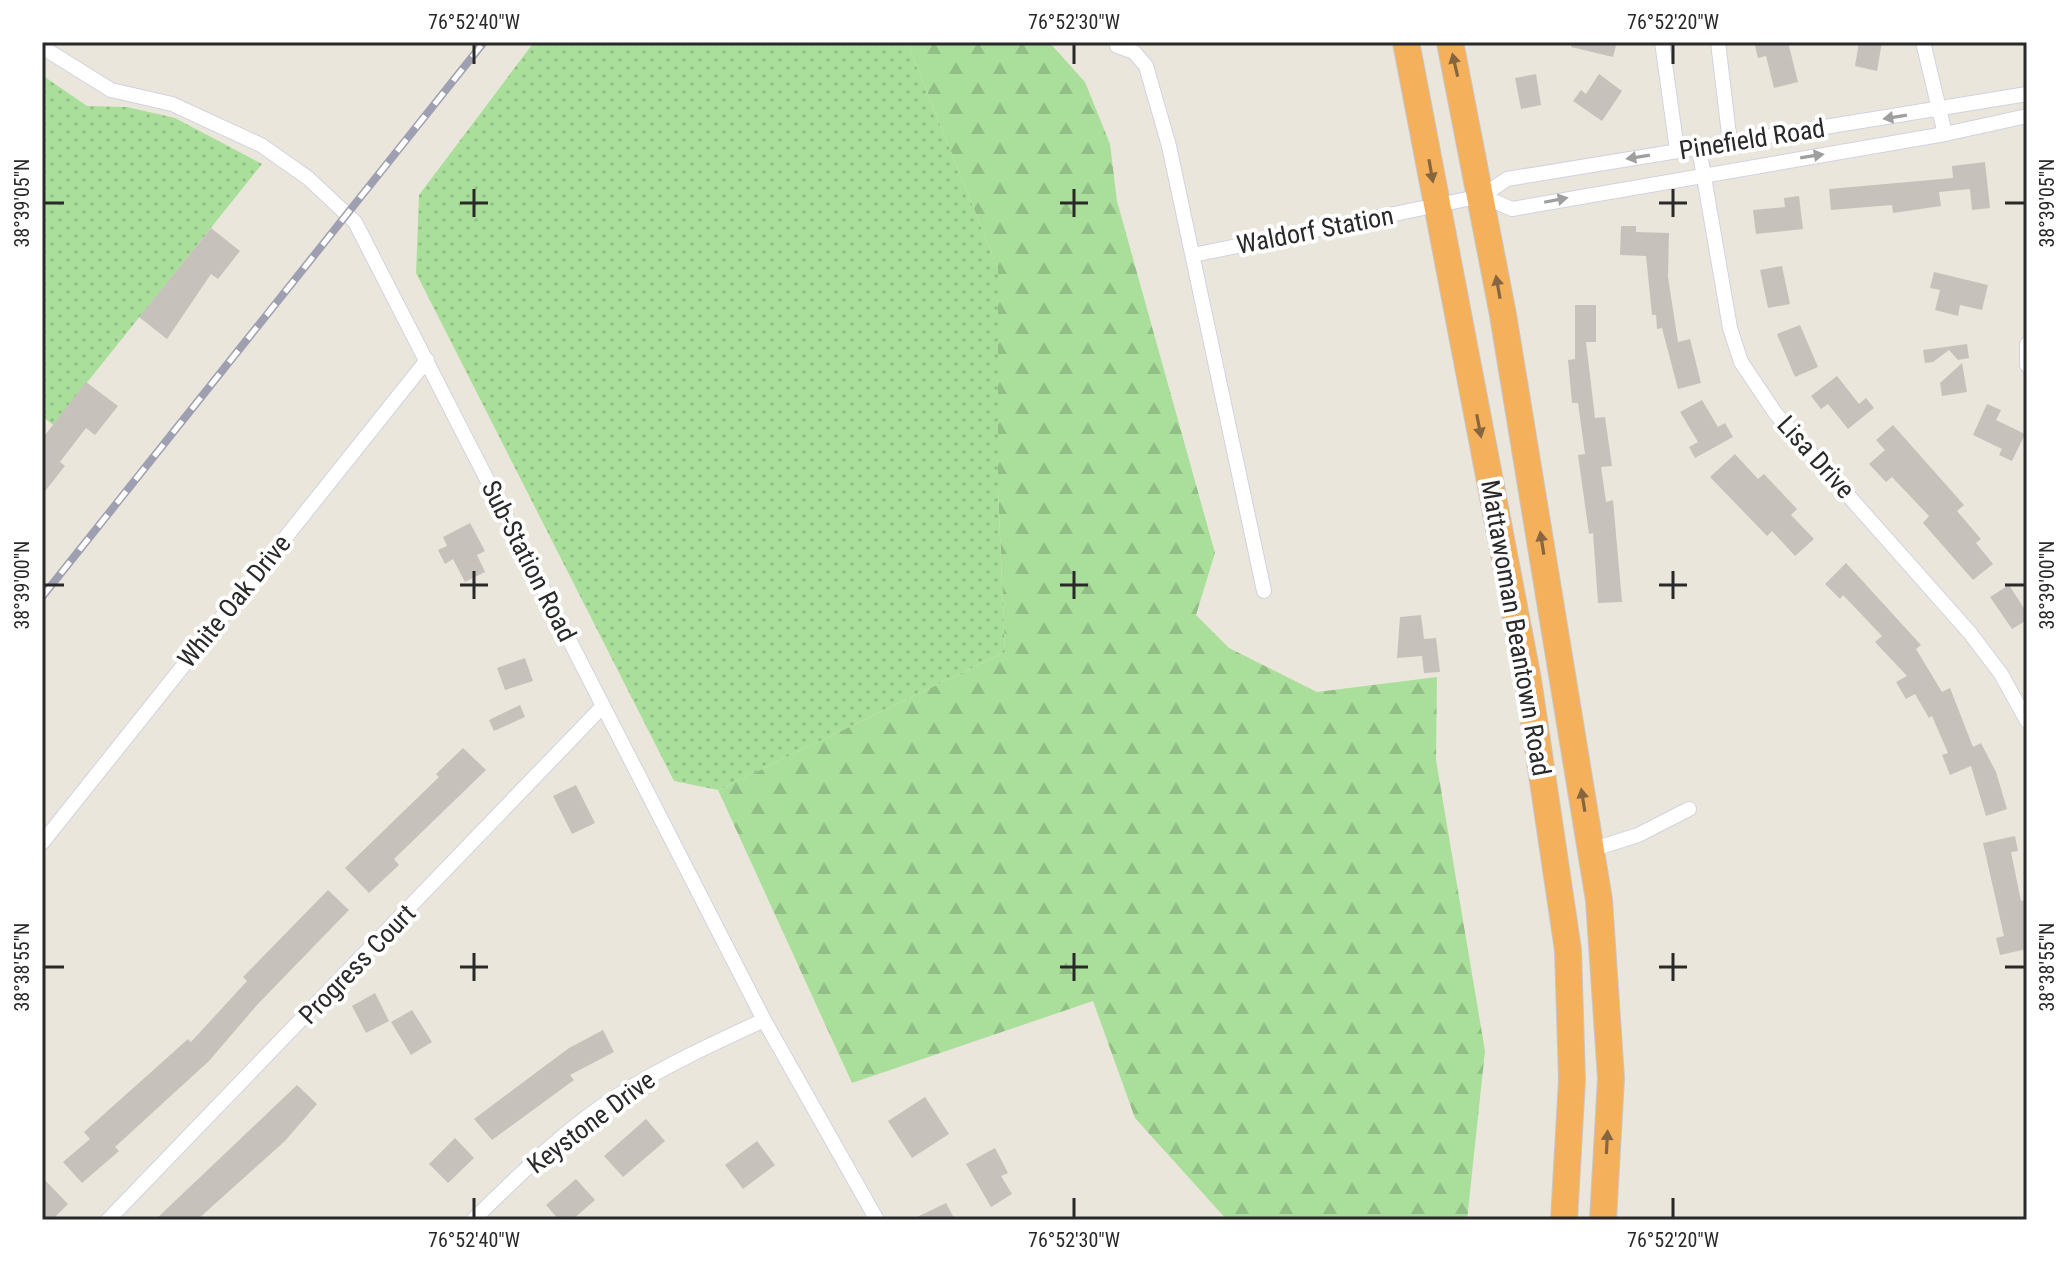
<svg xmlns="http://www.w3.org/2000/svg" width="2069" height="1262" viewBox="0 0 2069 1262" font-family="'Roboto Condensed',sans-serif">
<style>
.forest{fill:url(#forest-firs)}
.park{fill:url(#park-dots)}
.building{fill:#c6c2bb}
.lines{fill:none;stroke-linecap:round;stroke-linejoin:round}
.street-casing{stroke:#d1d2e1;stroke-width:16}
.highway-casing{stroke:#c7c7c7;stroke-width:28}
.street{stroke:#fff;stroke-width:14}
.highway{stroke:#f5b05c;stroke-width:26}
.rail-casing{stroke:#9f9fb2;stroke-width:8}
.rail{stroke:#fff;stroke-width:5;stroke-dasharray:15;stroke-linecap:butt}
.oneway{fill:#856640}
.oneway2{fill:#9f9f9f}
.ticks{fill:none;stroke:#292929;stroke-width:3}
.labels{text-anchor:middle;stroke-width:8;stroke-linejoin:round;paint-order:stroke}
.street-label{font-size:26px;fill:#292929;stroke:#fff}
.neatline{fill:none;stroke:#292929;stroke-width:3}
.ticks-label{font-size:20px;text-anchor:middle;fill:#292929}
</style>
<defs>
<pattern id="forest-firs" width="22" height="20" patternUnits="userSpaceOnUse" patternTransform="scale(2)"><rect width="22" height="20" fill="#aadf9b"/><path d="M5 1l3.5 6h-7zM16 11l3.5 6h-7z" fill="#92bf86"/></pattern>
<pattern id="park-dots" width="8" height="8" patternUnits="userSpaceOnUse" patternTransform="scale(2)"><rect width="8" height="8" fill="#aadf9b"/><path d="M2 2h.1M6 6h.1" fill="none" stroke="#92bf86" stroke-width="1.8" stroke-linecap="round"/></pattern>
</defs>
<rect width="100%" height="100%" fill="#ebe6db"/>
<polygon class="forest" points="907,42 1049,42 1085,82 1110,144 1117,201 1215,553 1196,615 1229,648 1317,692 1437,677 1436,760 1485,1051 1467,1220 1227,1220 1135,1118 1093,1001 852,1083 718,790 1005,652 998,488 998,269"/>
<g class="park">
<polygon points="534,42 907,42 998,269 998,488 1005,652 718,790 674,781 416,273 419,195"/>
<polygon points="42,75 87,106 127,107 175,118 262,164 53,425 42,416"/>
</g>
<g class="building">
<polygon points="1572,42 1617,42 1613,57 1571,47"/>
<polygon points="1754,42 1788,42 1798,82 1774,88 1766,56 1758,58"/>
<polygon points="1859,42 1882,42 1877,71 1855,66"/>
<polygon points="1536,74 1541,105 1521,109 1515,78"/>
<polygon points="1599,74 1622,91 1602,121 1573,101 1581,90 1586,94"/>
<polygon points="1985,162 1990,208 1972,210 1970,189 1939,192 1941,206 1893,213 1892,205 1831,210 1829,189 1953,178 1952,166"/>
<polygon points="1799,196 1803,229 1756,234 1753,210 1785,207 1784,198"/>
<polygon points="1621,226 1636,226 1636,232 1669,233 1668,277 1678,342 1690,339 1701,383 1678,389 1662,328 1657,329 1656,315 1652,315 1646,256 1620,255"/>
<polygon points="211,228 240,251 218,279 211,274 167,339 139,317"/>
<polygon points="1782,266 1790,304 1768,308 1760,270"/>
<polygon points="1934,272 1988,285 1982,310 1960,305 1958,316 1935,310 1940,290 1930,288"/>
<polygon points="1575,305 1596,305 1596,342 1586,342 1595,418 1605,417 1612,466 1601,467 1606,502 1613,500 1622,602 1598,603 1593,533 1589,534 1578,455 1585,454 1578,403 1572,403 1568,360 1575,359"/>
<polygon points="1800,325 1818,367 1795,377 1777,334"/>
<polygon points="1967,344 1969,358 1958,360 1949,350 1933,362 1925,363 1923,350"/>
<polygon points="1962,363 1967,392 1942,396 1940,383"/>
<polygon points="1837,376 1859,404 1866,398 1874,408 1848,429 1828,404 1821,409 1811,396"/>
<polygon points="86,382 118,406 95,435 86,428 60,462 65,466 42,495 42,439"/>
<polygon points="1702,400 1718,427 1725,423 1733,437 1695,458 1689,447 1698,442 1680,412"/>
<polygon points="1987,404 2001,410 1996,420 2025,434 2012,461 1999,455 2002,449 1973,435"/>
<polygon points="1893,425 1964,505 1957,511 1981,539 1976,543 1993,564 1973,580 1923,523 1929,516 1892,477 1886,482 1869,464 1885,450 1876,440"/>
<polygon points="1735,454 1758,479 1764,474 1797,509 1791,515 1814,539 1795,556 1772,531 1767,536 1710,477"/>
<polygon points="470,523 485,551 477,555 485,572 465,582 453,559 445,564 438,550 447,546 443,537"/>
<polygon points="1846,563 1921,645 1916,649 1942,692 1950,688 1973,747 1981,743 1996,772 2007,809 1986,816 1971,766 1950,775 1942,755 1948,753 1932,716 1929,718 1915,694 1906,699 1896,682 1907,676 1875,642 1882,636 1843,595 1840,599 1825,584"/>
<polygon points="2009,585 2027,613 2027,620 2012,629 1990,597"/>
<polygon points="1421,615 1424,639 1436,638 1440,672 1424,673 1422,656 1397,658 1400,617"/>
<polygon points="525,658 533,681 505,690 497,668"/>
<polygon points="520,705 525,717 494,731 489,720"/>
<polygon points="463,748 486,770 394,859 399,865 369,893 345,868 439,777 436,774"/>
<polygon points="576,785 595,823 572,834 553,796"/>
<polygon points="2015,836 2018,851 2011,852 2021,901 2027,899 2027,949 2000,955 1996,938 2004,936 1983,843"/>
<polygon points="328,890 349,910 257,1005 209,1061 115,1147 119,1151 82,1183 63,1162 90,1139 84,1132 188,1039 191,1042 247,981 243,977"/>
<polygon points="375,993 389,1021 366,1033 352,1006"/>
<polygon points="412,1010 432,1042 411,1055 391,1022"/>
<polygon points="603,1030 614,1052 570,1075 574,1080 492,1140 474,1119 569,1048"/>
<polygon points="297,1085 317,1104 285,1141 197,1220 155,1220"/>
<polygon points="925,1097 949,1134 912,1158 888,1121"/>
<polygon points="646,1119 665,1141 623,1177 604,1156"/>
<polygon points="455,1138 474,1158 448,1183 429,1164"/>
<polygon points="757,1141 775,1165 743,1189 725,1165"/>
<polygon points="995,1148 1008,1173 1001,1176 1012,1194 991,1207 966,1164"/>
<polygon points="42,1177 68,1204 52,1220 42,1220"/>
<polygon points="576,1179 595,1200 572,1220 559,1220 546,1205"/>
<polygon points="946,1203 955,1220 911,1220"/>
</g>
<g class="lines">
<defs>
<g id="street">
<polyline points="1662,42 1677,150"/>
<polyline points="1718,42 1730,143"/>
<polyline points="1923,42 1945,134"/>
<polyline points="1117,46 1134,52 1146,66 1169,146 1264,591"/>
<polyline points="42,47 111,90 172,104 261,145 308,178 355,222 764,1020 877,1220"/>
<polyline points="1699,148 1730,328 1741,362 1776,414 1970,633 2001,674 2027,721"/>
<polyline points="1482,196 1512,209 1945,134 2027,116"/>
<polyline points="1193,255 1482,196 1507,179 2027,94"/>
<polyline points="2027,344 2027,365"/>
<polyline points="42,843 427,360"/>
<polyline points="1591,850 1638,835 1689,809"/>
<polyline points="108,1220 603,706"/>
<path d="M473,1220C518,1176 564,1130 617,1096C664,1066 714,1043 764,1020"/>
</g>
<g id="highway">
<polyline points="1406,42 1528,680 1568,950 1572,1080 1564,1220"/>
<polyline points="1450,42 1503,315 1599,900 1611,1078 1603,1220"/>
</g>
</defs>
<use href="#street" class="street-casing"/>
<use href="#highway" class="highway-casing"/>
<use href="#street" class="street"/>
<use href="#highway" class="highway"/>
<defs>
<polyline id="rail" points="42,597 484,42"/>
</defs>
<use href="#rail" class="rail-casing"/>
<use href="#rail" class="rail"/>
</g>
<defs><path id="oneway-solid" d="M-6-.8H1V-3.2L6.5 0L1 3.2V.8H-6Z" transform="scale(2)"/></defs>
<g class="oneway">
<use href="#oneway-solid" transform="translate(1455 65) rotate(-103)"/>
<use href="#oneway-solid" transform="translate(1431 171) rotate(80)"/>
<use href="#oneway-solid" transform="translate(1498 287) rotate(-100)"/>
<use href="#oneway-solid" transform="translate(1479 426) rotate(79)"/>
<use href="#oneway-solid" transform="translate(1542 543) rotate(-99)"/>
<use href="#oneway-solid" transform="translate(1583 800) rotate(-99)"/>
<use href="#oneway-solid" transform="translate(1607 1142) rotate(-87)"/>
</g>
<g class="oneway2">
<use href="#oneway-solid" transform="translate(1895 117) rotate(171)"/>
<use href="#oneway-solid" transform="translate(1812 156) rotate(-9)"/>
<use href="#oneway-solid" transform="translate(1638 157) rotate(171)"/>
<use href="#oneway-solid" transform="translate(1556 200) rotate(-11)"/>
</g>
<path class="ticks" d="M474,44V64M1074,44V64M1673,44V64M474,189V217M1074,189V217M1673,189V217M44,203H64M460,203H488M1060,203H1088M1659,203H1687M2005,203H2025M474,571V599M1074,571V599M1673,571V599M44,585H64M460,585H488M1060,585H1088M1659,585H1687M2005,585H2025M474,953V981M1074,953V981M1673,953V981M44,967H64M460,967H488M1060,967H1088M1659,967H1687M2005,967H2025M474,1198V1218M1074,1198V1218M1673,1198V1218"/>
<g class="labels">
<g class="street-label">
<text transform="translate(1752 139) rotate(-9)" y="9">Pinefield Road</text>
<text transform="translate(1315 230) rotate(-11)" y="9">Waldorf Station</text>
<text transform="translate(1816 457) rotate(48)" y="9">Lisa Drive</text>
<text transform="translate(529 561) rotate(63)" y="9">Sub-Station Road</text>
<text transform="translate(234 601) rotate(-51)" y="9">White Oak Drive</text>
<text transform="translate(1516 628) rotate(80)" y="9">Mattawoman Beantown Road</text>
<text transform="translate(357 964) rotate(-46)" y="9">Progress Court</text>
<text transform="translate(591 1122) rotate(-37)" y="9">Keystone Drive</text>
</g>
</g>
<rect width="2069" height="1262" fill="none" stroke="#ffffff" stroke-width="88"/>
<rect x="44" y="44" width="1981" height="1174" class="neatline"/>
<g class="ticks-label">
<text x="474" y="29">76°52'40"W</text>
<text x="1074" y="29">76°52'30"W</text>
<text x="1673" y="29">76°52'20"W</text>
<text transform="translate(22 203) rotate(-90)" y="7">38°39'05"N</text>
<text transform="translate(2047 203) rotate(-90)" y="7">38°39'05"N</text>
<text transform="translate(22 585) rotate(-90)" y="7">38°39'00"N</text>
<text transform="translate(2047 585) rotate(-90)" y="7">38°39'00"N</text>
<text transform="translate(22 967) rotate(-90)" y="7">38°38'55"N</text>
<text transform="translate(2047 967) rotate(-90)" y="7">38°38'55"N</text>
<text x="474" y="1247">76°52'40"W</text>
<text x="1074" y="1247">76°52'30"W</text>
<text x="1673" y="1247">76°52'20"W</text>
</g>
</svg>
